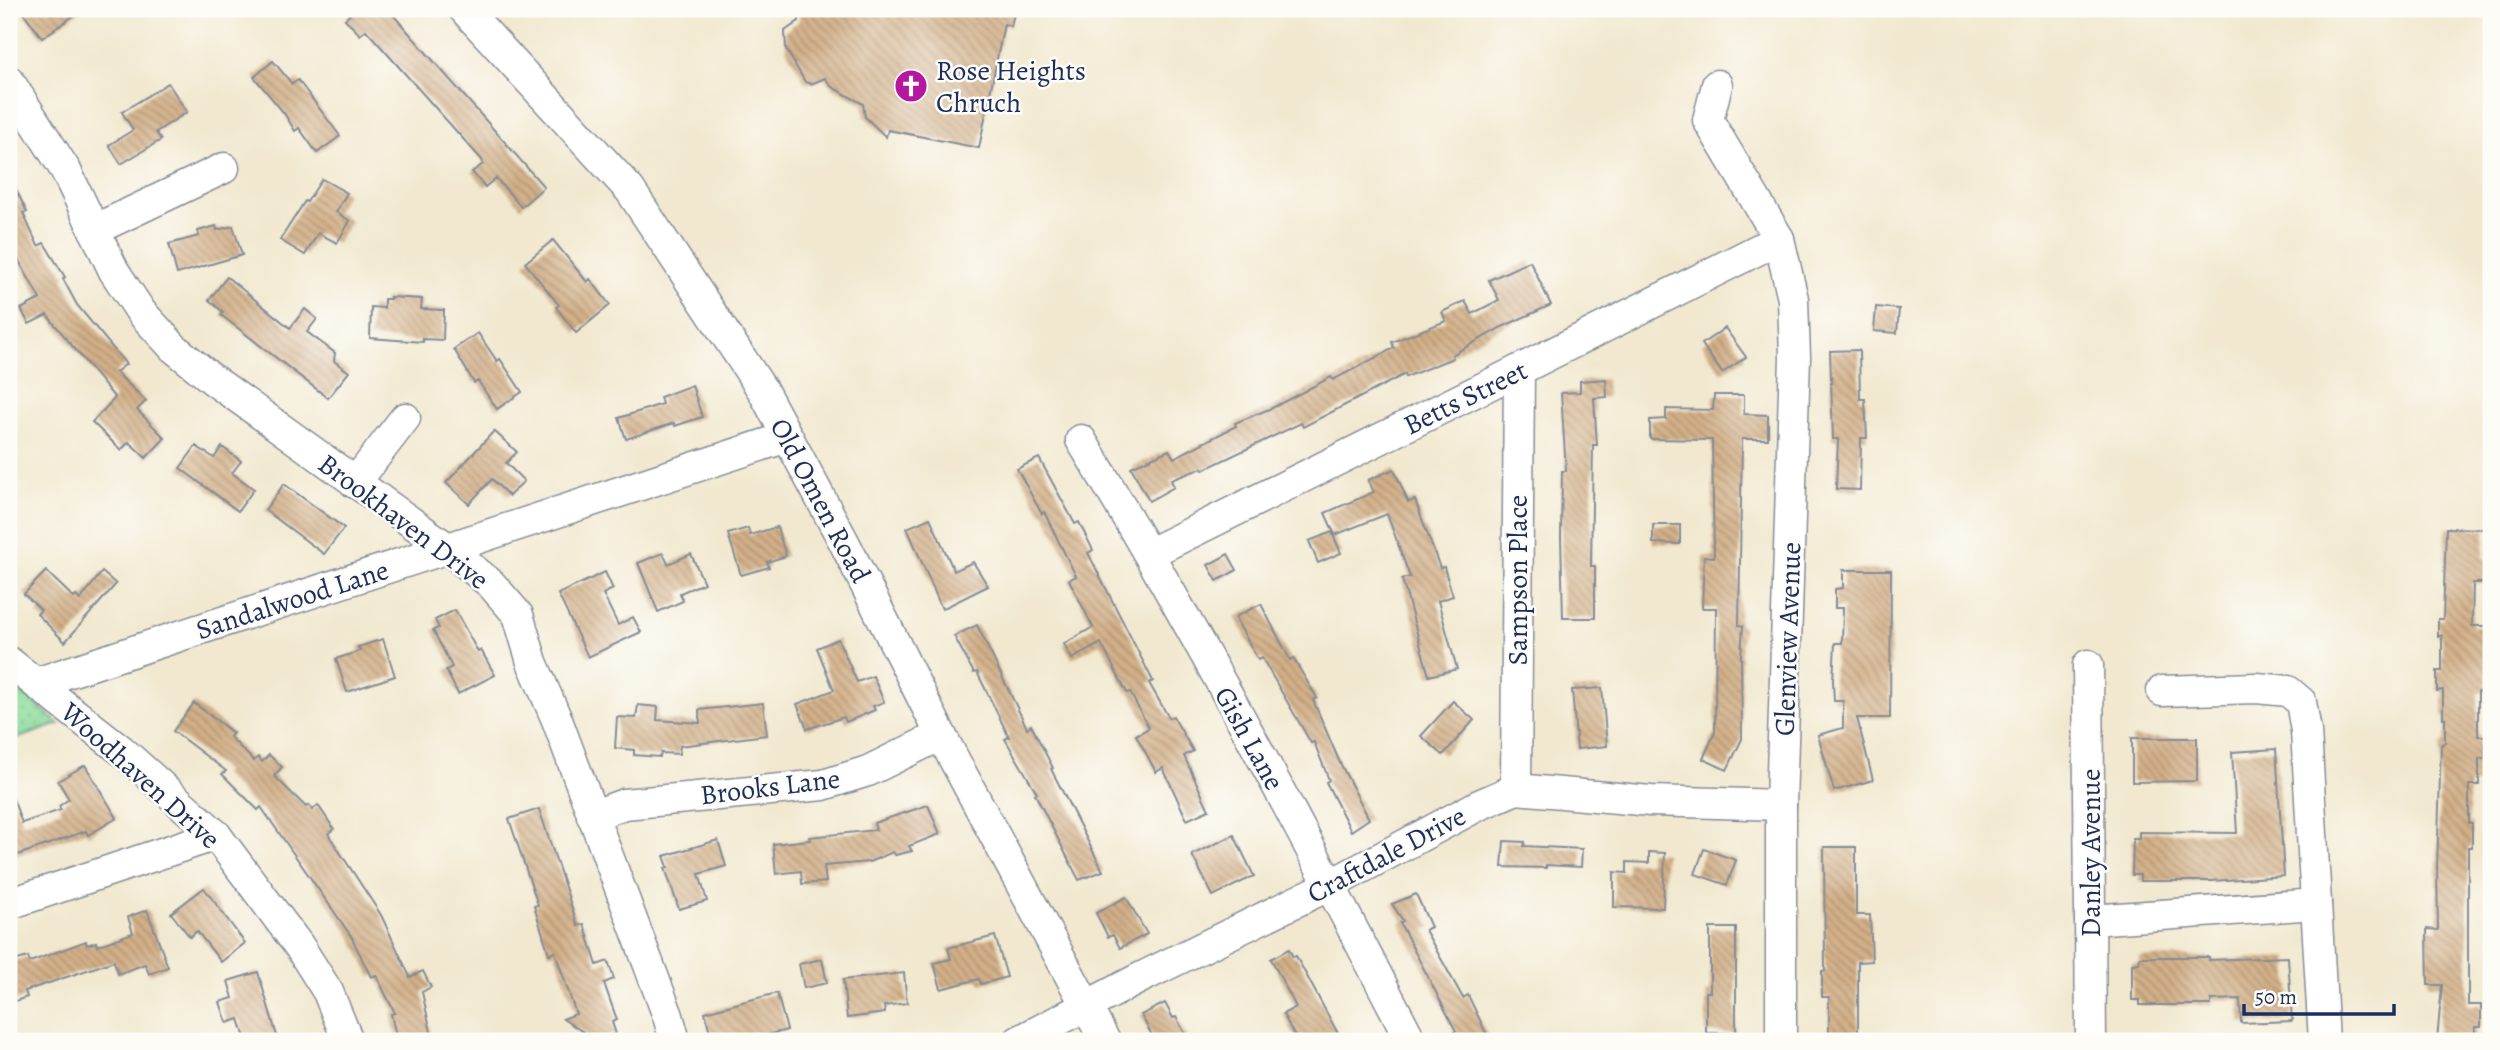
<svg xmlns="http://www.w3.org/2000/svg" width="2500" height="1050" viewBox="0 0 2500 1050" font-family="Alegreya,serif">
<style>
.grass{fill:url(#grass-dots);stroke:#52847c;stroke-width:2}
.building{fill:url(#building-back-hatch)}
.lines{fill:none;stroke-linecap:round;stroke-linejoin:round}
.minor-casing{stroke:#868c96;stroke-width:33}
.minor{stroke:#fff;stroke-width:30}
.labels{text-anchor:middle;stroke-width:5;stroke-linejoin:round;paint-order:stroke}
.poi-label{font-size:28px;fill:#1b2f5e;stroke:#fdfcf7;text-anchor:start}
.street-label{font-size:28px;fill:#1b2f5e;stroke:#fdfcf7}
</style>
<defs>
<pattern id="grass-dots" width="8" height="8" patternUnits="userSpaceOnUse" patternTransform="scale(1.75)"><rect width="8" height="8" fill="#8ada9a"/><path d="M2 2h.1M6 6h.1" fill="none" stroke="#76bb87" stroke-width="1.8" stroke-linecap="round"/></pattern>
<pattern id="building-back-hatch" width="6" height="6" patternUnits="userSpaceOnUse" patternTransform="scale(1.75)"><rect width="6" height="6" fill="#d3b088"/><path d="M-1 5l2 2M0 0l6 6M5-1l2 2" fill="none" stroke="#aa9072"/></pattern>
</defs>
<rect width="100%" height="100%" fill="#fdfcf7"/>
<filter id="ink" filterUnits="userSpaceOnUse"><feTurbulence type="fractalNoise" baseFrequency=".0143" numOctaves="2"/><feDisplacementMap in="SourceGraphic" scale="14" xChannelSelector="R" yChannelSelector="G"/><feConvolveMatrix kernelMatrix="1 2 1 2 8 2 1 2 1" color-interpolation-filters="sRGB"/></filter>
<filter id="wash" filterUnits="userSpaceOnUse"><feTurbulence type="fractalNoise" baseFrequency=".00686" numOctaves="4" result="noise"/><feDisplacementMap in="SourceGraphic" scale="28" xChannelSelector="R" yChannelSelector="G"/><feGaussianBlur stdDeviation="1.57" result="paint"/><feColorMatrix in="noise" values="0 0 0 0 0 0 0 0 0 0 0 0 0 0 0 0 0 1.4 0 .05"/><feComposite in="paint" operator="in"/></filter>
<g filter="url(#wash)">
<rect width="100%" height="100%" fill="#f1e8cf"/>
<polygon class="grass" points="9,680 59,724 9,741"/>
<g id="blocks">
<g class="building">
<polygon points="21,9 83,9 42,38"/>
<polygon points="356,9 388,9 544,187 521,207 496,178 485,187 472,172 483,164 482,160 366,30 360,35 345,19"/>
<polygon points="798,9 1015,9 1011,26 1004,24 979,148 888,130 886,137 865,117 863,104 832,87 825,78 811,84 805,82 786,49 785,31 799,21"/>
<polygon points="273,61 292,84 298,80 340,136 317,153 299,128 295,131 284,113 254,77"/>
<polygon points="168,83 187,112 156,132 161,140 121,164 109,145 133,130 122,112"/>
<polygon points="9,175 27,212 23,213 38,246 44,243 65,277 63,279 77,305 126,364 116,372 146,401 137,410 165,438 146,458 129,442 121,450 92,422 115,398 47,315 29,324 21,309 40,299 13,250 9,252"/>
<polygon points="322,179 347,193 336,212 350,221 337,243 318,233 305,255 280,240 305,201 307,202"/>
<polygon points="216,226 217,230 233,226 242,255 177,274 169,244 199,236 198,231"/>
<polygon points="553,240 587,282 590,279 610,305 576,333 556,307 559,305 525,263"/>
<polygon points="1530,261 1551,305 1502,327 1452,355 1453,358 1406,377 1405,374 1303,427 1301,423 1203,470 1202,468 1171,480 1174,487 1149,501 1131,467 1169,450 1174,458 1236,426 1235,423 1274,407 1331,377 1333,380 1394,348 1392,342 1446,321 1442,312 1465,301 1472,314 1499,300 1489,280"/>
<polygon points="227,277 290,328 305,309 317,319 307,332 335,353 334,361 349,372 328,398 221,315 223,312 209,300"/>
<polygon points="390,297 422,299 421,309 444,310 443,340 423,339 423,342 370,338 371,307 384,308 384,299 390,299"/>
<polygon points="1876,307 1899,309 1897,333 1874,331"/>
<polygon points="1725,328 1746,357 1722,373 1702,344"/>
<polygon points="478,333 497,361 500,359 522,392 497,409 478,381 474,383 454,349"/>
<polygon points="1859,350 1860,399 1865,399 1867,438 1861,438 1860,490 1836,489 1838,439 1833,439 1830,351"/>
<polygon points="1606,379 1607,397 1594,398 1597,445 1593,445 1591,566 1595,566 1595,618 1563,618 1561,537 1562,471 1566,471 1561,393 1580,392 1580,381"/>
<polygon points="692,385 702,417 675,426 674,423 626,439 619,418 662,404 660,397"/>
<polygon points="1714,395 1744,395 1744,414 1768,415 1768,439 1742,439 1739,625 1743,626 1741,656 1742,739 1727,770 1703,759 1715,732 1716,608 1702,608 1704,556 1714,557 1712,440 1650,439 1650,420 1666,419 1666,409 1713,410"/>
<polygon points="494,431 517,452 506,463 524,481 509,496 492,479 469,504 446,483"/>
<polygon points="196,446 214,458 222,447 241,461 232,473 254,489 238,511 180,468"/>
<polygon points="1039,458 1075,524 1079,522 1093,550 1088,553 1153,681 1149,683 1169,718 1173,716 1193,751 1184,756 1209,810 1187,820 1163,768 1156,772 1136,735 1149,728 1130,692 1127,693 1101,643 1072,659 1064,644 1093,627 1069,580 1076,576 1044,512 1042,514 1017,469"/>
<polygon points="1394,469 1408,502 1415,500 1440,568 1444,567 1453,596 1438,601 1457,669 1429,676 1402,579 1410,577 1387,514 1335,535 1325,513 1374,492 1368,480"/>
<polygon points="284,484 344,528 324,554 265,510"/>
<polygon points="930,518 954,571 973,562 988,586 942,609 907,528"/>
<polygon points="1653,525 1680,525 1680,544 1653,543"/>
<polygon points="777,527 786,556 767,562 769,567 741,575 728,534 748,528 750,535"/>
<polygon points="2446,528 2485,529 2484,559 2490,559 2489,583 2473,583 2472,626 2489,626 2487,691 2478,692 2478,736 2485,736 2485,758 2479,758 2479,785 2469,785 2469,823 2472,823 2472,847 2468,847 2468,1005 2481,1005 2481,1027 2475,1027 2475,1041 2437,1041 2442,985 2428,985 2427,929 2438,930 2437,869 2441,745 2445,742 2445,718 2443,718 2443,690 2437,691 2437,671 2442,671 2442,636 2438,636 2438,619 2443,619"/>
<polygon points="1332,532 1341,553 1318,563 1309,541"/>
<polygon points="663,553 668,564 691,554 704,583 680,593 683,601 658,612 638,563"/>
<polygon points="1228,554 1237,570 1217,581 1208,565"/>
<polygon points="1843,570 1891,570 1890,718 1857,718 1873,780 1834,791 1818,735 1843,728 1843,701 1834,701 1833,681 1835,643 1842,643 1843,608 1835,608 1835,589 1843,588"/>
<polygon points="46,571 74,598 76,596 80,600 102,572 116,584 65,642 37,614 41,610 24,594"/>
<polygon points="605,572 613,589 603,594 618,625 633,617 641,632 588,657 558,594"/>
<polygon points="1261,604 1290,660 1293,658 1317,698 1313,700 1340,763 1369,819 1351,831 1326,782 1329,780 1314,742 1311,743 1262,658 1258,660 1235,617"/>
<polygon points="455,610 478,652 481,650 495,675 458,694 446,670 452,667 433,630 439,628 435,620"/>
<polygon points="977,625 1027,728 1031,725 1053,768 1051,769 1103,871 1079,880 1035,794 1037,793 1005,739 1009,737 977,672 974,673 954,636"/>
<polygon points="383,639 395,676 347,692 336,659 360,651 358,647"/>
<polygon points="838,639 857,682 873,676 884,702 873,706 875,710 846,722 844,717 807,729 797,704 834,690 817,648"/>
<polygon points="1602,688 1607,746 1577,749 1572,690"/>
<polygon points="1453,701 1474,720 1443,755 1421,736"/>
<polygon points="194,703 233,733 230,737 254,761 258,757 262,762 269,755 282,767 274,776 306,807 309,805 312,810 318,805 334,829 328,834 381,915 410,977 423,971 431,987 422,992 433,1041 397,1041 391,1014 395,1013 376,975 371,977 351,936 261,807 258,810 222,774 226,771 173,731"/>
<polygon points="763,703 767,735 680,746 679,754 661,753 660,757 634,755 634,750 615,748 617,717 636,718 638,705 658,707 657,720 700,723 699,710"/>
<polygon points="2132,738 2197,738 2197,781 2132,782"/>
<polygon points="2276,749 2284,876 2212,881 2140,881 2140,875 2132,875 2133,839 2139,839 2139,832 2237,833 2232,752"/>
<polygon points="85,765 117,818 88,835 86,831 9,858 9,793 11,793 22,823 61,810 59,806 69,799 58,781"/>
<polygon points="928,805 940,834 909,846 912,851 895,855 893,852 869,862 824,866 826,882 802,884 801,871 776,874 773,844 810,840 809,837 876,830 874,823"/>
<polygon points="539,809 578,926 584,924 597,965 608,961 614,979 604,983 617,1020 612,1022 616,1034 595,1041 586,1041 583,1032 563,1019 576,1014 555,952 549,954 534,906 538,905 509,819"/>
<polygon points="1234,835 1254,876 1213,896 1192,855"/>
<polygon points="718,840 726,866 699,874 707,901 679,909 665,868 668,867 664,856"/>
<polygon points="1504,841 1525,842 1524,846 1582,849 1581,867 1546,865 1546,868 1502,867"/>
<polygon points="1824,847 1856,847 1856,915 1870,915 1872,961 1858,962 1858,1041 1829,1041 1829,997 1822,997 1822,971 1825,971"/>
<polygon points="1704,849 1736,860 1727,885 1695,874"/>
<polygon points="1649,852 1665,853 1663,908 1614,907 1614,872 1627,873 1627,862 1649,863"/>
<polygon points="204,888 245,943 221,962 197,931 190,937 171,913"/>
<polygon points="1416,894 1431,927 1425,930 1463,998 1468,995 1487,1035 1474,1041 1441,1041 1456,1031 1400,923 1403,921 1392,904"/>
<polygon points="1126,897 1147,934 1120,948 1113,935 1108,937 1096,913"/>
<polygon points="147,910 168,967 149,974 145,964 118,974 114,961 25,991 27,997 9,1003 9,953 11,952 14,961 28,957 30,962 86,941 87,945 96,942 97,946 133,933 128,917"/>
<polygon points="1710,928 1736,928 1736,1033 1706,1033 1706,992 1710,992"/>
<polygon points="995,936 1007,977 981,984 979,979 941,989 934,963 951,959 948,948"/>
<polygon points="1289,949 1293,957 1296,956 1342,1041 1297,1041 1283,1014 1296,1007 1271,959"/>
<polygon points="2140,957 2209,957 2209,960 2288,957 2292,1021 2241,1023 2240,999 2211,1000 2211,1005 2140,1005 2140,1000 2132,1000 2132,964 2139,963"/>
<polygon points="822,959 827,983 804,988 799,964"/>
<polygon points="258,972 277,1036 260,1041 246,1041 239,1019 227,1023 220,1002 233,998 228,981"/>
<polygon points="904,973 907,1003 884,1006 885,1013 847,1018 843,980"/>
<polygon points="777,993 787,1030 743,1041 712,1041 705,1012"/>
<polygon points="1165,1003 1173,1018 1176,1017 1189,1041 1155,1041 1141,1015"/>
</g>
</g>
</g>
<g filter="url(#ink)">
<use href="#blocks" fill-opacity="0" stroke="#868c96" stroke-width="2"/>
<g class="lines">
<defs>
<g id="minor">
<polyline points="464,9 630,190 763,391 844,542 941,735 1105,1041"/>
<polyline points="9,81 66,171 114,271 141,312 174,348 212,379 447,548 491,584 518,615 532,662 557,720 668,1016 675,1041"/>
<polyline points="1717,85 1708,120 1779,239 1793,299 1795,357 1781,805 1781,1041"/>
<polyline points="94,230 224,168"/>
<path d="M1081,440C1200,636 1306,838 1411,1041"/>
<polyline points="355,483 405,418"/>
<polyline points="1150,553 1519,370 1779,239"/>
<polyline points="9,662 121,750 216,835 299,946 328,992 348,1041"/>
<polyline points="2088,665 2091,1041"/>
<polyline points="36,683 787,437"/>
<polyline points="2162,691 2256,688 2288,691 2301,702 2306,731 2324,1041"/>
<polyline points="1516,789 1519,370"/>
<polyline points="592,816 624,804 823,785 868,771 941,735"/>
<polyline points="9,904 216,835"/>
<polyline points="2090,920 2316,904"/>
<polyline points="1019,1041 1142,977 1330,885 1479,805 1516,789 1651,801 1781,805"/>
</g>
</defs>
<use href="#minor" class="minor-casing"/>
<use href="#minor" class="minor"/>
</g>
</g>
<defs>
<symbol id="church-disc" viewBox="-11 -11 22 22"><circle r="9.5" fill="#b5179e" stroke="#fdfcf7"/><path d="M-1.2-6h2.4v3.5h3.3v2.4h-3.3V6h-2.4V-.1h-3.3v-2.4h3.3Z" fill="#fff"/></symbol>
</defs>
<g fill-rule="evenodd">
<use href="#church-disc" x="892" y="67" width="38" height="38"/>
</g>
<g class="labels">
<g class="poi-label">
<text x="936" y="80">Rose Heights<tspan x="936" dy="32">Chruch</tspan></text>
</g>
<g class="street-label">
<text transform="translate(1465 397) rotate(-26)" y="10">Betts Street</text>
<text transform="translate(821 500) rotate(62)" y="10">Old Omen Road</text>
<text transform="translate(404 521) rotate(37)" y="10">Brookhaven Drive</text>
<text transform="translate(1517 580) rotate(-90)" y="10">Sampson Place</text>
<text transform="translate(292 599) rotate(-18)" y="10">Sandalwood Lane</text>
<text transform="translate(1787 639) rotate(-88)" y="10">Glenview Avenue</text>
<text transform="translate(1250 738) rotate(61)" y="10">Gish Lane</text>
<text transform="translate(141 775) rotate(42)" y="10">Woodhaven Drive</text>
<text transform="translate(770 786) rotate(-7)" y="10">Brooks Lane</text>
<text transform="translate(2090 853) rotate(-90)" y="10">Danley Avenue</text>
<text transform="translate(1386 854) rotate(-28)" y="10">Craftdale Drive</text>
</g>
</g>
<rect width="2500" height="1050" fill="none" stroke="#fdfcf7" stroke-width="35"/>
<path d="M2244 1004v10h150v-10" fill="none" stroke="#1b2f5e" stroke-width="3.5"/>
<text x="2255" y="1004" font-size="21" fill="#1b2f5e" stroke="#fdfcf7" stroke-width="5" paint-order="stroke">50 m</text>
</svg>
